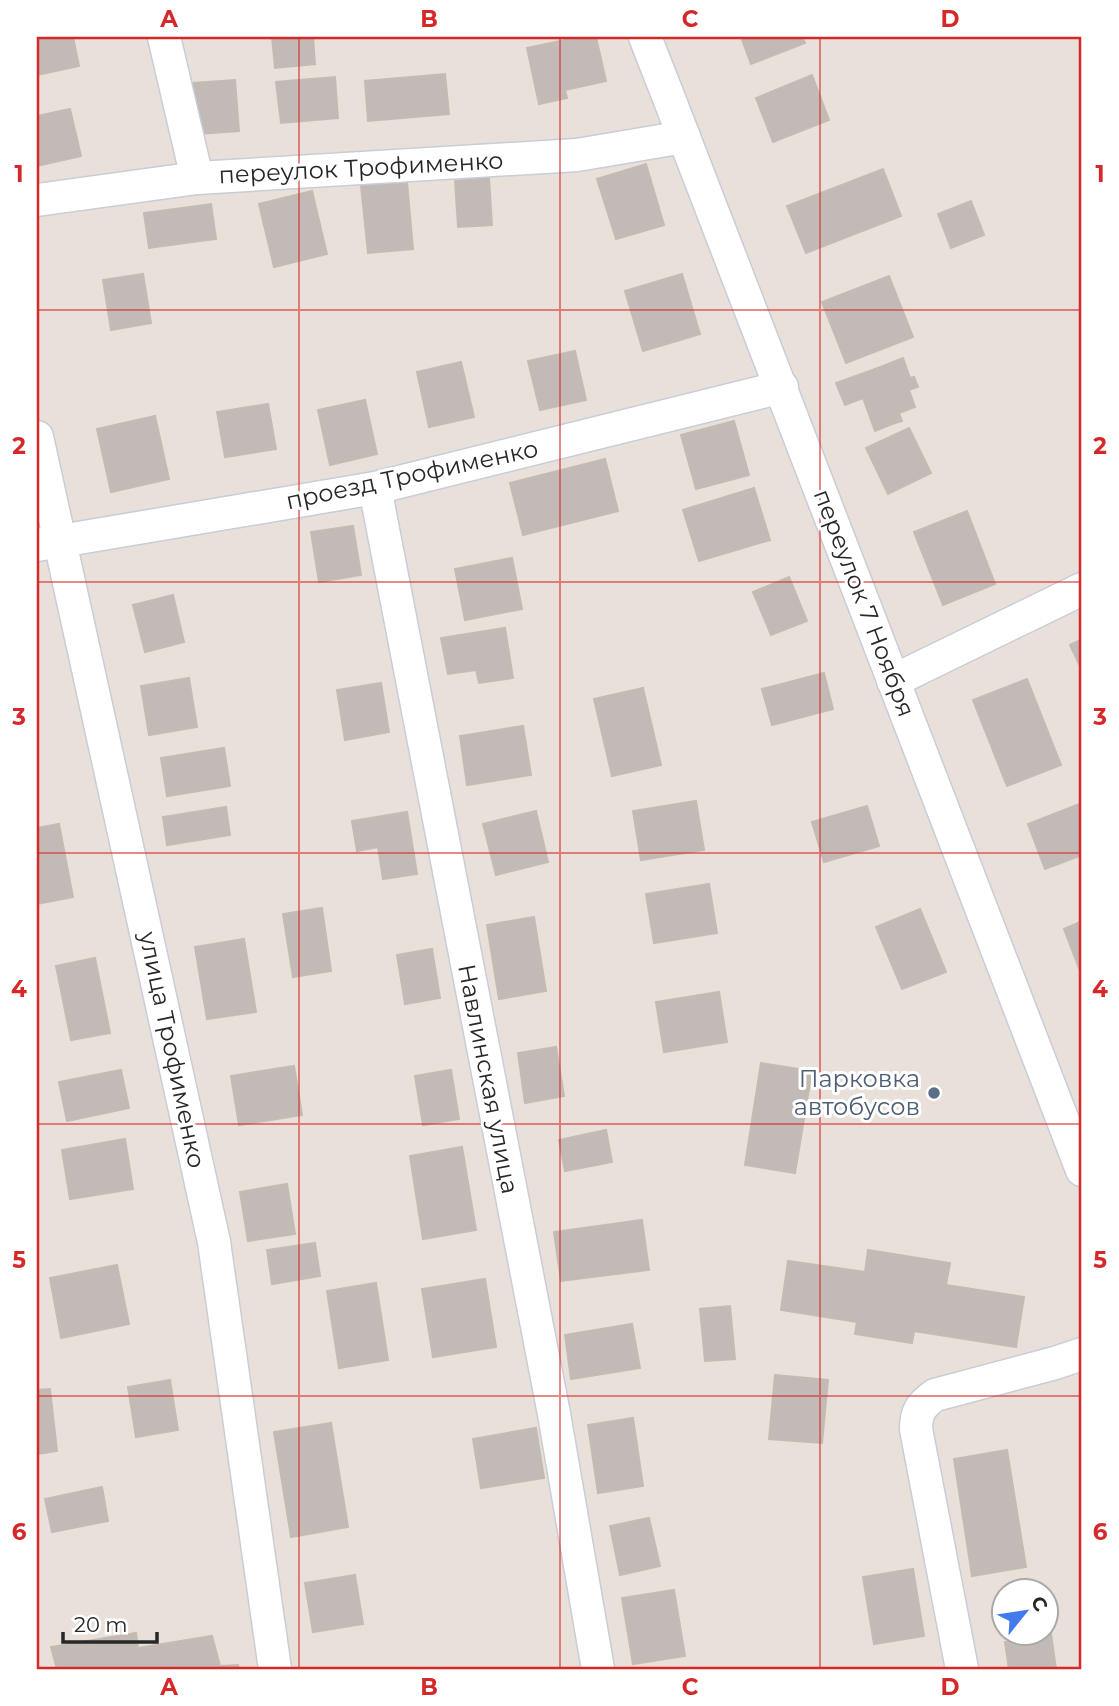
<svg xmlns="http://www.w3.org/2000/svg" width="1119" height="1706" viewBox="0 0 1119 1706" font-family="Montserrat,sans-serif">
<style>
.building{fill:#c1bab6;stroke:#c4bbb3;stroke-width:2}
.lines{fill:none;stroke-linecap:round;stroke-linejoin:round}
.minor-casing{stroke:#c8cdd8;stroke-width:35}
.minor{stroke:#fff;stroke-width:32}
.grid{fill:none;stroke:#d62828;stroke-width:2;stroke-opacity:0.55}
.service-dot{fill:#5c6f8a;stroke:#fff;stroke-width:2.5}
.labels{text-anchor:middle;stroke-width:6;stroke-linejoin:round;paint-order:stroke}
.street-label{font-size:24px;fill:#272727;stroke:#fff}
.service-label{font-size:24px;fill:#4e5e75;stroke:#fff;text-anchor:end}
.neatline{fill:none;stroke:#d62828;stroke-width:2.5}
.grid-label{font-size:23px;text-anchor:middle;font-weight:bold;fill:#d62828}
</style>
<rect width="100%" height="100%" fill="#e9e0d9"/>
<g class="building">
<polygon points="37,37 73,37 79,66 37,75"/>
<polygon points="272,37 313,37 315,64 275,68"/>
<polygon points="579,37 596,37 606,81 565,90 567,98 539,104 527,48"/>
<polygon points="741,37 802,37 805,43 751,64"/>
<polygon points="445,74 449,114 368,121 365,81"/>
<polygon points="812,75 829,120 773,142 756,98"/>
<polygon points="335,77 338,118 281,123 276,82"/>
<polygon points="235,80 239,131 198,134 193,83"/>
<polygon points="70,109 81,156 37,166 37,116"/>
<polygon points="646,164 664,225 616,239 597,179"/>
<polygon points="883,169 901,216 806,253 787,206"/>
<polygon points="489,178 492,225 458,227 455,181"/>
<polygon points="407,182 413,249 368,253 361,186"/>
<polygon points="312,191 327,254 274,267 259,204"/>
<polygon points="971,201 984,235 951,248 938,214"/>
<polygon points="211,204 216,239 149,248 144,213"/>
<polygon points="143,274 151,323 111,330 103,280"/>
<polygon points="682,274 700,334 643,351 625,291"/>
<polygon points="889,276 913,337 846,363 822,302"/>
<polygon points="575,351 586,400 540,410 528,361"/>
<polygon points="903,358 910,378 914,377 918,387 909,390 915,407 899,413 902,421 895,423 875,369"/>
<polygon points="461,362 474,417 429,427 417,372"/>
<polygon points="875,369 895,423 875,431 863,398 845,405 836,383"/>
<polygon points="365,400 377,454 330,465 318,410"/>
<polygon points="268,404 276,449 225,457 217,412"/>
<polygon points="155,416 169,479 111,492 97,429"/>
<polygon points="734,421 749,475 696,489 681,435"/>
<polygon points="909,428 931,473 888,494 866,448"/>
<polygon points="605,459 618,511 523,535 510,483"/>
<polygon points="754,488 770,540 699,561 683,510"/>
<polygon points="967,511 995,584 943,605 914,532"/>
<polygon points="353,526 361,575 319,582 311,532"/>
<polygon points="512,558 522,609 465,620 455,569"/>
<polygon points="789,577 807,621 771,635 753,592"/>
<polygon points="173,595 184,642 145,652 133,605"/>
<polygon points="505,628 513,678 479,683 476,670 448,674 441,638"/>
<polygon points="1082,639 1082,670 1070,645"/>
<polygon points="824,673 833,709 772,725 762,689"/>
<polygon points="189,678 197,727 149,735 141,686"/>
<polygon points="1027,679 1061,765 1007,786 973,700"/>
<polygon points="381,683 389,732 345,740 337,690"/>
<polygon points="643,688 661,765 612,776 594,699"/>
<polygon points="523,726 531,775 467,785 460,736"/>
<polygon points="224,748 230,786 167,796 161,758"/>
<polygon points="696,801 704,850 641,860 633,811"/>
<polygon points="1082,803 1082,855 1045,869 1028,824"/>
<polygon points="867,806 879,846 824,862 812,822"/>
<polygon points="226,807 230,835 167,845 163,817"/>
<polygon points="536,811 548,862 496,875 483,824"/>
<polygon points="407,812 417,874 383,879 378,847 357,851 352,821"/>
<polygon points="59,824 73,897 37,904 37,828"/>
<polygon points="709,884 717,933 654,943 646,894"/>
<polygon points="322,908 331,971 293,977 283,914"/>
<polygon points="920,909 946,972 902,989 876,927"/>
<polygon points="534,917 546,991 499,999 487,925"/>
<polygon points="1082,921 1082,976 1064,929"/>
<polygon points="244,939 256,1012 207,1019 195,947"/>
<polygon points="432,949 440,998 405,1004 397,955"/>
<polygon points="95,958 110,1033 71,1040 56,966"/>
<polygon points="719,992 727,1042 664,1052 656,1002"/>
<polygon points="556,1047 564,1096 525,1103 518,1053"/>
<polygon points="761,1063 812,1071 795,1173 745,1165"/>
<polygon points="294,1066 302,1115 239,1125 231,1076"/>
<polygon points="121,1070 129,1108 67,1121 59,1082"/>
<polygon points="451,1070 459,1119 423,1125 415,1076"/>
<polygon points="606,1130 612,1162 565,1171 559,1140"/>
<polygon points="125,1139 133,1189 70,1199 62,1150"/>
<polygon points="462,1147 476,1230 423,1239 410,1156"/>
<polygon points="287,1184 295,1234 248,1241 240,1192"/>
<polygon points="642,1220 649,1270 561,1281 554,1232"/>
<polygon points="315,1243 320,1276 272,1284 267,1250"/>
<polygon points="868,1250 950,1263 946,1285 1024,1297 1016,1347 914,1331 912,1343 855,1334 857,1322 781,1310 788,1261 865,1272"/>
<polygon points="117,1265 129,1324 61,1338 50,1278"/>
<polygon points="485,1279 496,1347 433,1357 422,1289"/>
<polygon points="376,1283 388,1360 339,1368 327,1291"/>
<polygon points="730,1306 735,1359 705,1361 700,1309"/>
<polygon points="632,1324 640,1368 571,1379 565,1335"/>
<polygon points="775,1375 828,1380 822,1443 769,1439"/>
<polygon points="170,1380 178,1430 136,1437 128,1387"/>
<polygon points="50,1389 57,1451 37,1454 37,1390"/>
<polygon points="633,1418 643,1486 598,1493 588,1425"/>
<polygon points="331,1423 348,1527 291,1537 274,1432"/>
<polygon points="536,1428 544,1478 481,1488 473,1439"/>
<polygon points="1007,1450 1026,1567 972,1576 954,1459"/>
<polygon points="102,1487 108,1521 52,1532 45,1499"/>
<polygon points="649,1518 660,1566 620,1575 610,1526"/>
<polygon points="913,1569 924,1636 874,1644 863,1577"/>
<polygon points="355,1575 363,1624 313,1632 305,1583"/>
<polygon points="674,1590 685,1656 633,1664 622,1598"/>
<polygon points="136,1633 138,1648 212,1636 220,1666 238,1665 239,1669 57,1669 51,1647"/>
<polygon points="1051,1634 1056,1669 1009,1669 1005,1642"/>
</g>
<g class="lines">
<defs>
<g id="minor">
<polyline points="164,37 197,178"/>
<path d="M645,37C793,414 936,793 1082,1170"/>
<polyline points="37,200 197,178 577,155 684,137"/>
<polyline points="37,437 214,1242 275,1669"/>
<polyline points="375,488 554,1414 598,1669"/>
<polyline points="37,545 375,488 782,387"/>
<polyline points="893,681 1082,589"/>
<path d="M962,1669L916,1429C916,1412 921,1405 935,1395L1055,1363L1082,1354"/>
</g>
</defs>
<use href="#minor" class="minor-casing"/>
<use href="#minor" class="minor"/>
</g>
<path class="grid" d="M299,37V1669M560,37V1669M820,37V1669M37,310H1082M37,582H1082M37,853H1082M37,1124H1082M37,1396H1082"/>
<circle class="service-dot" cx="934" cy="1093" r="7"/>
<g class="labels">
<g class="street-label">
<text transform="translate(361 168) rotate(-3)" y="8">переулок Трофименко</text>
<text transform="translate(412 475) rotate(-12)" y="8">проезд Трофименко</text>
<text transform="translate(864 603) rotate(69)" y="8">переулок 7 Ноября</text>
<text transform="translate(172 1050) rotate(78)" y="8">улица Трофименко</text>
<text transform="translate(488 1079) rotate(79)" y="8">Навлинская улица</text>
</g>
<g class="service-label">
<text x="920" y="1087">Парковка<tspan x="920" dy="28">автобусов</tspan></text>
</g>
</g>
<rect width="1119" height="1706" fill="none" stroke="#ffffff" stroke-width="77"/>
<g transform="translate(1025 1612) rotate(60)"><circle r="33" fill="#ffffff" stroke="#a9a9a9" stroke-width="2"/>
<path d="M0-5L12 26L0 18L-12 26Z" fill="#427bed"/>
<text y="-10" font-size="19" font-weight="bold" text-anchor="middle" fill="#272727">С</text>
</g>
<path d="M63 1632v10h94v-10" fill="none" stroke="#272727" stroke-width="3.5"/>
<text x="74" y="1632" font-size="21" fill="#272727" stroke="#ffffff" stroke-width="5" paint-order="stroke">20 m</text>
<rect x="38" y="38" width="1042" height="1630" class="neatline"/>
<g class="grid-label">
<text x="169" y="27">A</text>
<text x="429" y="27">B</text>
<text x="690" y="27">C</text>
<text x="950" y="27">D</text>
<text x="19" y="182">1</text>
<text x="1100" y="182">1</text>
<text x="19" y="454">2</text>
<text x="1100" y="454">2</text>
<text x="19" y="725">3</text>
<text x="1100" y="725">3</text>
<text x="19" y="997">4</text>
<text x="1100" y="997">4</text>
<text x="19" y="1268">5</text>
<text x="1100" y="1268">5</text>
<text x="19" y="1540">6</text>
<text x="1100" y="1540">6</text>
<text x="169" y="1695">A</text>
<text x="429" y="1695">B</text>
<text x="690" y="1695">C</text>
<text x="950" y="1695">D</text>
</g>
</svg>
